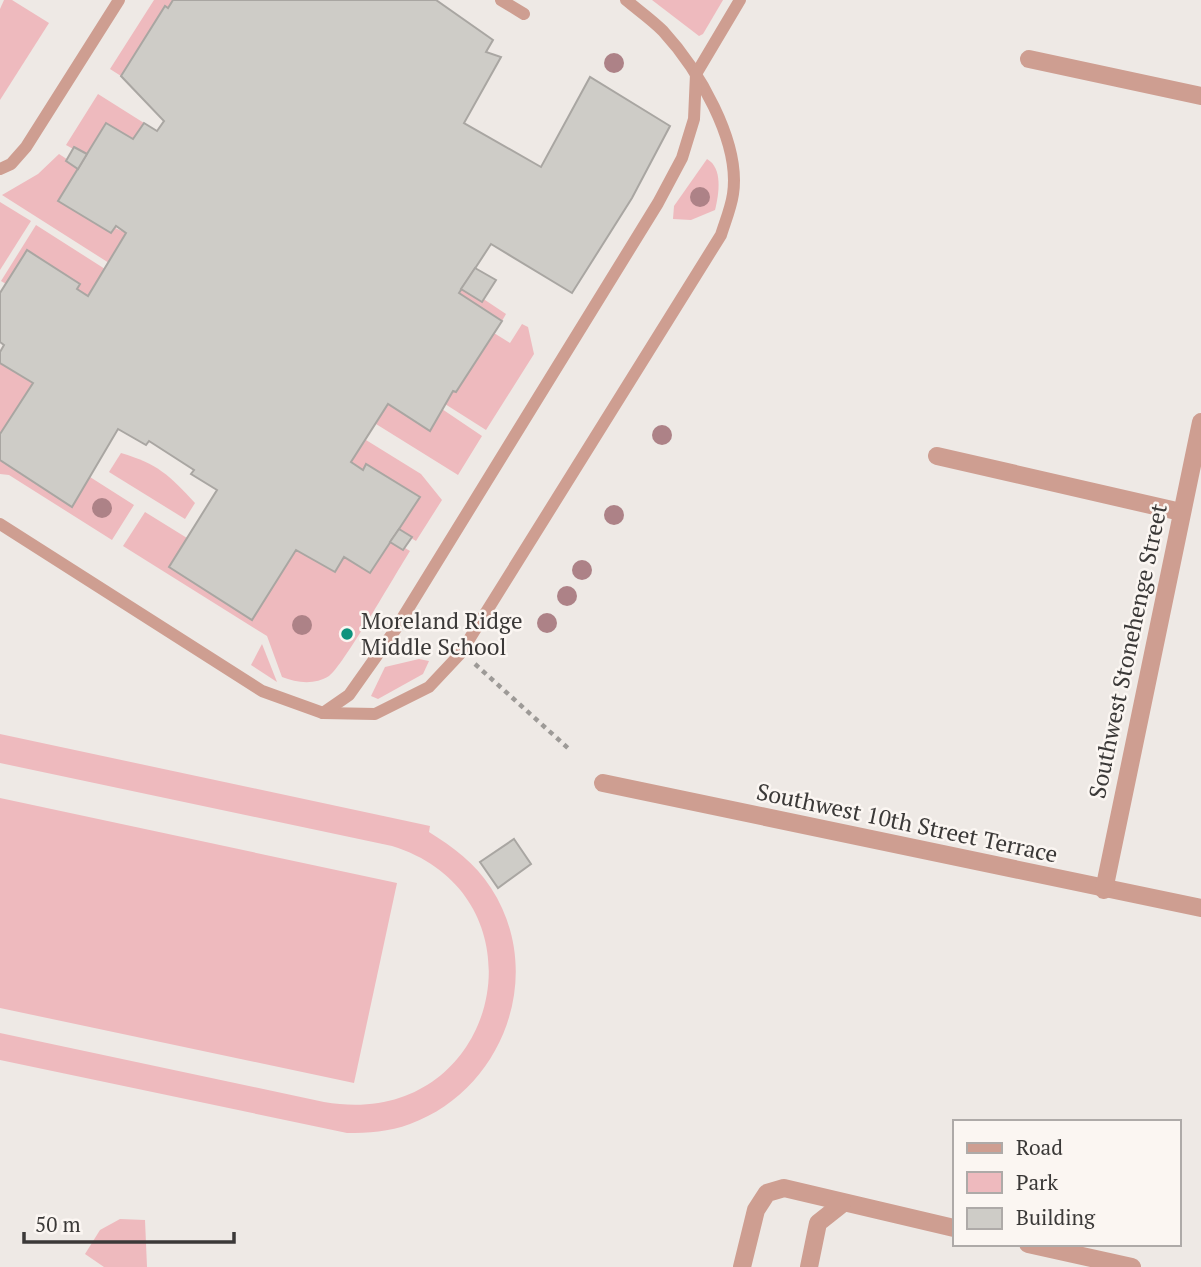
<svg xmlns="http://www.w3.org/2000/svg" width="1201" height="1267" viewBox="0 0 1201 1267" font-family="'PT Serif',serif">
<style>
.green{fill:#eebabe}
.building{fill:#ceccc7;stroke:#a9a6a2;stroke-width:2}
.lines{fill:none;stroke-linecap:round;stroke-linejoin:round}
.path{stroke:#9d9a97;stroke-width:4.5;stroke-dasharray:5 5;stroke-linecap:butt}
.service{stroke:#ce9e91;stroke-width:12}
.minor{stroke:#ce9e91;stroke-width:18}
.tree{fill:#ad8287}
.poi-dot{fill:#0e937d;stroke:#fbf6f2;stroke-width:2.5}
.labels{text-anchor:middle;stroke-width:5;stroke-linejoin:round;paint-order:stroke}
.poi-label{font-size:23px;fill:#3b3938;stroke:#fbf6f2;text-anchor:start}
.street-label{font-size:23px;fill:#3b3938;stroke:#fbf6f2}
</style>
<rect width="100%" height="100%" fill="#eee9e5"/>
<g class="green">
<polygon points="4,0 12,0 49,23 0,100 0,9"/>
<polygon points="154,0 173,0 168,8 165,6 121,76 110,69"/>
<polygon points="652,0 723,0 703,34 699,36"/>
<polygon points="98,94 144,123 133,139 106,123 86,156 66,145"/>
<polygon points="59,154 79,167 58,201 126,233 109,263 2,195 38,174"/>
<path d="M707,159C723,168 719,194 715,210L691,220L673,219L674,206Z"/>
<polygon points="0,202 31,221 0,270"/>
<polygon points="36,225 105,269 88,296 77,289 80,284 27,250 6,284 1,281"/>
<polygon points="464,286 506,314 502,321 459,293"/>
<polygon points="522,324 528,327 534,354 486,430 445,404 453,391 456,392 494,333 510,343"/>
<polygon points="0,363 33,383 0,434"/>
<polygon points="388,404 430,430 442,409 482,436 458,475 376,424"/>
<polygon points="366,440 421,474 442,500 416,541 398,530 419,496 366,464 363,470 351,462"/>
<path d="M121,453C158,464 169,475 195,503L185,519L109,472Z"/>
<polygon points="0,460 72,507 90,477 134,505 112,540 9,475 0,474"/>
<path d="M145,512L187,538L169,567L252,619L296,550L335,572L344,557L370,573L392,540L410,551C396,573 343,666 329,676C315,685 297,683 282,677L267,636L123,546Z"/>
<polygon points="262,644 277,682 251,665"/>
<polygon points="419,659 429,661 423,674 378,699 371,696 385,667"/>
<path d="M0,734L430,826L429,832C453,847 475,863 491,888C547,974 503,1090 410,1124C389,1132 368,1133 347,1133L0,1060V1033L324,1102C500,1133 554,896 392,846L0,763Z"/>
<polygon points="0,798 397,883 354,1083 0,1008"/>
<polygon points="120,1219 145,1220 147,1267 104,1267 85,1254 100,1230"/>
</g>
<g class="building">
<polygon points="173,0 436,0 493,40 486,52 501,57 464,123 541,167 590,77 670,126 632,198 572,293 491,244 459,293 502,321 456,392 453,391 430,431 388,404 351,462 363,470 366,464 420,497 399,529 370,573 344,557 335,572 296,550 252,620 169,567 217,490 191,474 194,470 149,441 146,445 118,429 72,507 0,460 0,434 33,383 0,363 0,352 4,345 0,342 0,293 27,250 80,284 77,289 88,296 126,233 116,226 111,233 58,201 106,123 133,139 144,123 157,131 164,121 121,76 165,6 168,8"/>
<polygon points="74,147 87,154 78,169 66,161"/>
<polygon points="475,268 496,280 482,302 461,289"/>
<polygon points="399,529 412,537 403,550 390,542"/>
<polygon points="514,839 531,864 498,888 480,862"/>
</g>
<g class="lines">
<polyline class="path" points="475,664 569,749"/>
<g class="service">
<polyline points="501,0 524,14"/>
<polyline points="0,169 11,164 26,147 119,0"/>
<path d="M0,524L262,691L323,713L375,714L429,687L460,654L721,235C725,222 731,208 733,194C741,141 697,68 663,31C652,20 638,10 626,0"/>
<polyline points="323,713 349,695 395,630 658,203 682,158 694,119 696,74 740,0"/>
</g>
<g class="minor">
<polyline points="1029,59 1201,96"/>
<polyline points="937,456 1181,512"/>
<polyline points="603,783 1201,908"/>
<polyline points="1104,890 1201,422"/>
<polyline points="1028,1244 1132,1267"/>
<polyline points="742,1267 756,1210 767,1193 784,1188 954,1228"/>
<polyline points="809,1267 818,1223 842,1204"/>
</g>
</g>
<g class="tree">
<circle cx="614" cy="63" r="10"/>
<circle cx="700" cy="197" r="10"/>
<circle cx="662" cy="435" r="10"/>
<circle cx="102" cy="508" r="10"/>
<circle cx="614" cy="515" r="10"/>
<circle cx="582" cy="570" r="10"/>
<circle cx="567" cy="596" r="10"/>
<circle cx="547" cy="623" r="10"/>
<circle cx="302" cy="625" r="10"/>
</g>
<circle class="poi-dot" cx="347" cy="634" r="7"/>
<g class="labels">
<g class="poi-label">
<text x="361" y="629">Moreland Ridge<tspan x="361" dy="26">Middle School</tspan></text>
</g>
<g class="street-label">
<text transform="translate(1128 651) rotate(-78)" y="8">Southwest Stonehenge Street</text>
<text transform="translate(907 823) rotate(12)" y="8">Southwest 10th Street Terrace</text>
</g>
</g>
<rect x="953" y="1120" width="228" height="126" fill="#fbf6f2" stroke="#aeaaa8" stroke-width="2"/>
<rect x="967" y="1143" width="35" height="10" fill="#ce9e91" stroke="#aeaaa8" stroke-width="2"/>
<text x="1016" y="1155" font-size="21" fill="#3b3938">Road</text>
<rect x="967" y="1172" width="35" height="21" fill="#eebabe" stroke="#aeaaa8" stroke-width="2"/>
<text x="1016" y="1190" font-size="21" fill="#3b3938">Park</text>
<rect x="967" y="1208" width="35" height="21" fill="#ceccc7" stroke="#aeaaa8" stroke-width="2"/>
<text x="1016" y="1225" font-size="21" fill="#3b3938">Building</text>
<path d="M24 1232v10h210v-10" fill="none" stroke="#3b3938" stroke-width="3.5"/>
<text x="35" y="1232" font-size="21" fill="#3b3938" stroke="#fbf6f2" stroke-width="5" paint-order="stroke">50 m</text>
</svg>
